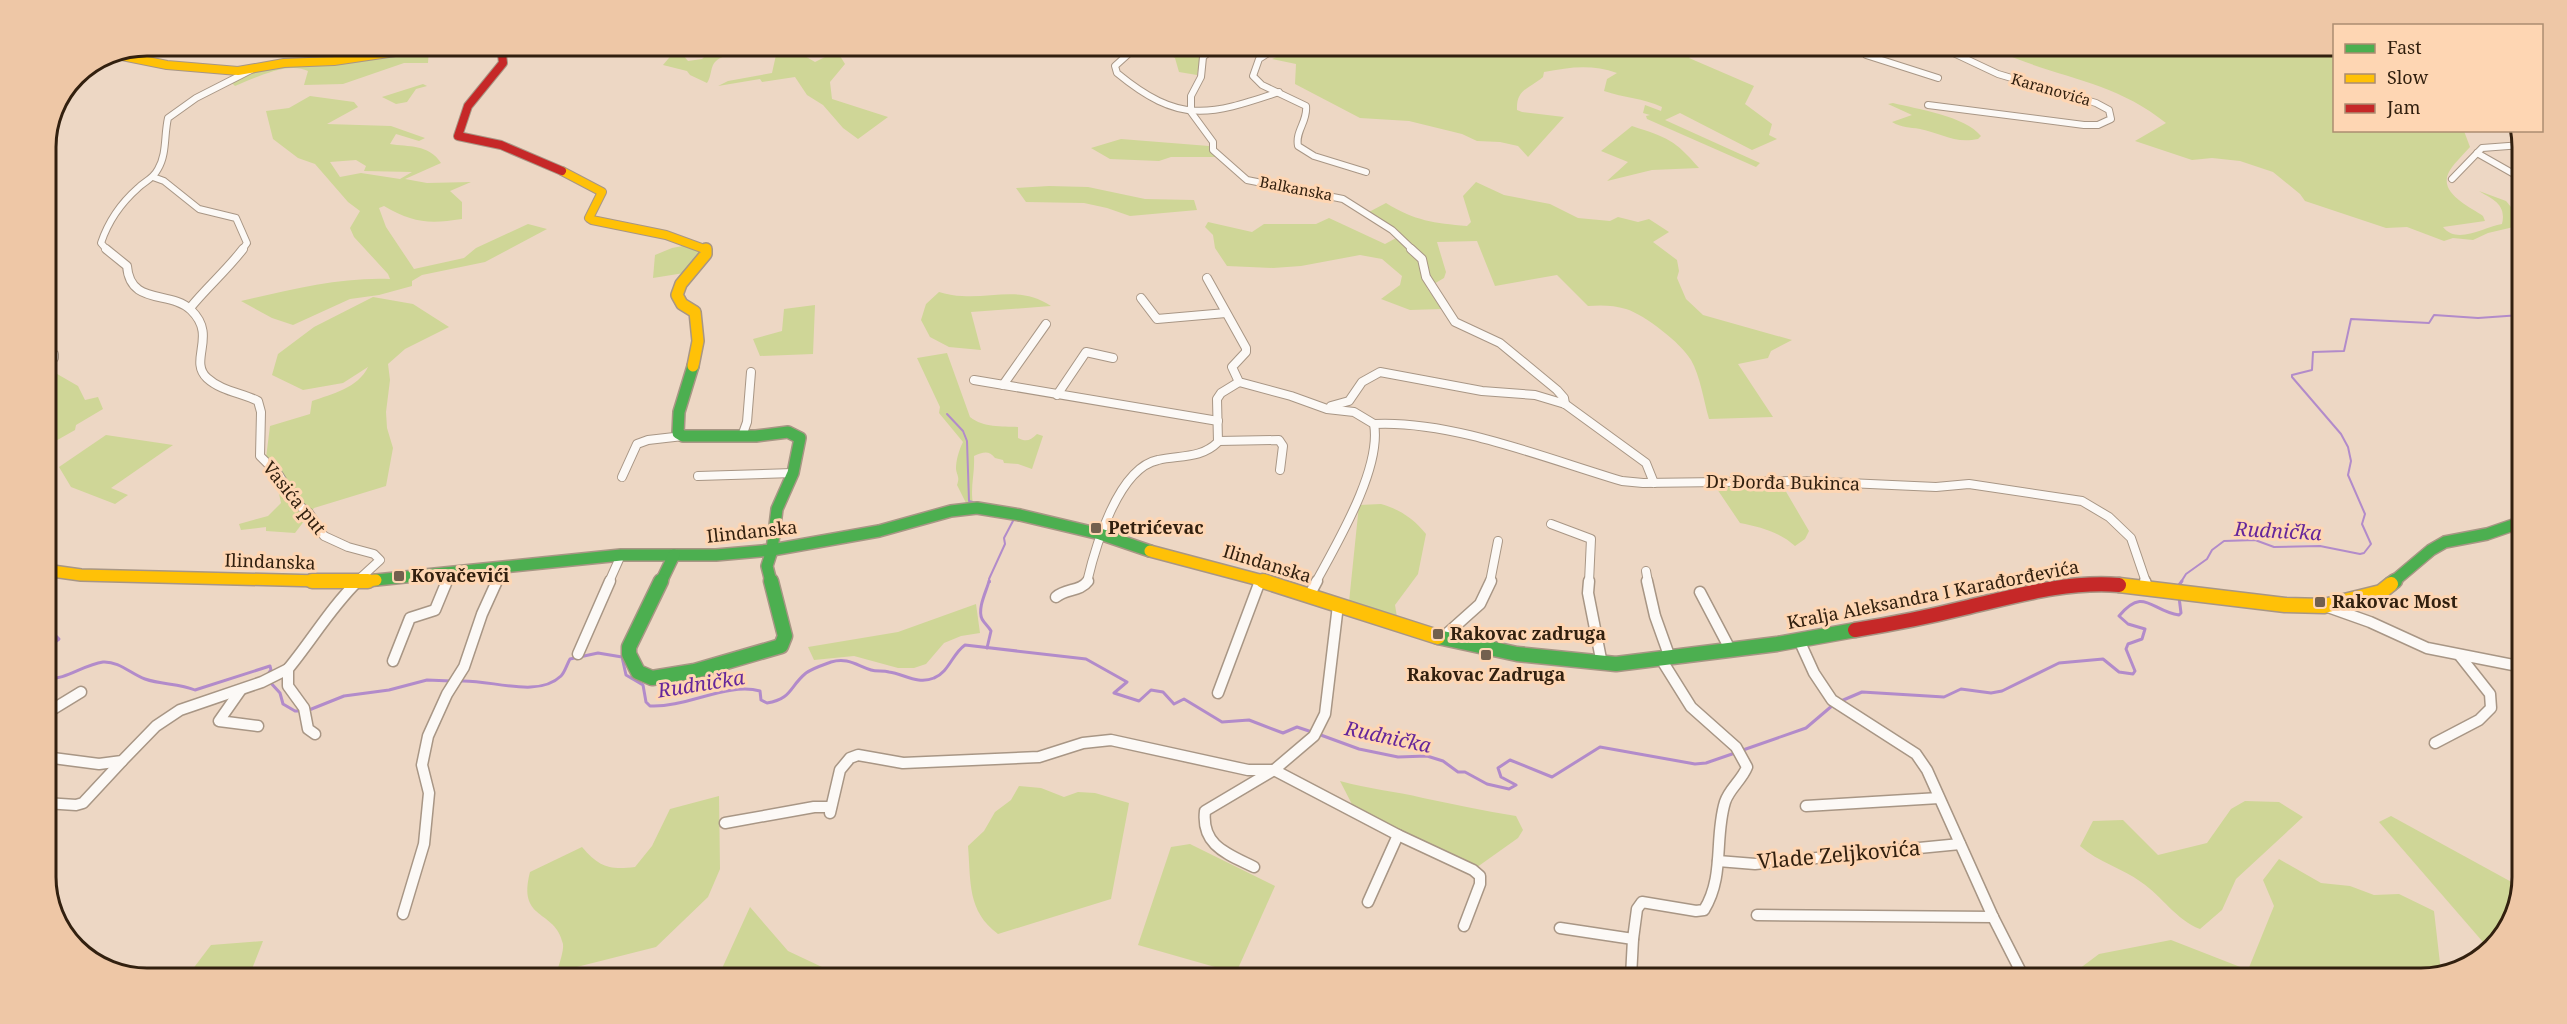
<svg xmlns="http://www.w3.org/2000/svg" width="2567" height="1024" viewBox="0 0 2567 1024" font-family="'Noto Serif',serif">
<style>
.green{fill:#cfd697;fill-rule:evenodd}
.lines{fill:none;stroke-linecap:round;stroke-linejoin:round}
.stream-far1{stroke:#b28bca;stroke-width:2}
.stream{stroke:#b28bca;stroke-width:3}
.street-far2-casing{stroke:#a89685;stroke-width:8}
.street-far1-casing{stroke:#a89685;stroke-width:10}
.street-casing{stroke:#a89685;stroke-width:13}
.fast-far1-casing{stroke:#a89685;stroke-width:14}
.fast-casing{stroke:#a89685;stroke-width:17}
.slow-far2-casing{stroke:#a89685;stroke-width:10}
.slow-far1-casing{stroke:#a89685;stroke-width:14}
.slow-casing{stroke:#a89685;stroke-width:17}
.jam-far1-casing{stroke:#a89685;stroke-width:10}
.jam-casing{stroke:#a89685;stroke-width:17}
.street-far2{stroke:#fcf9f6;stroke-width:6}
.street-far1{stroke:#fcf9f6;stroke-width:8}
.street{stroke:#fcf9f6;stroke-width:10}
.fast-far1{stroke:#4caf50;stroke-width:11}
.fast{stroke:#4caf50;stroke-width:14}
.slow-far2{stroke:#ffc107;stroke-width:8}
.slow-far1{stroke:#ffc107;stroke-width:11}
.slow{stroke:#ffc107;stroke-width:14}
.jam-far1{stroke:#c62828;stroke-width:8}
.jam{stroke:#c62828;stroke-width:14}
.poi-dot{fill:#73604e;stroke:#fed6b3;stroke-width:2}
.labels{text-anchor:middle;stroke-width:6;stroke-linejoin:round;paint-order:stroke}
.far-street-label{font-size:15px;fill:#32200f;stroke:#fed6b3}
.street-label{font-size:18px;fill:#32200f;stroke:#fed6b3}
.poi-label{font-size:18px;font-weight:bold;fill:#32200f;stroke:#fed6b3;text-anchor:start}
.water-label{font-size:20px;font-style:italic;fill:#65269b;stroke:#fed6b3}
.near-street-label{font-size:21px;fill:#32200f;stroke:#fed6b3}
.rim{fill:none;stroke:#32200f;stroke-width:3}
</style>
<rect width="100%" height="100%" fill="#edd7c4"/>
<g class="green">
<path d="M679,46H692L683,55L688,61L702,59L716,46H734C728,58 725,54 716,61C710,66 712,76 707,83L690,75L687,71L663,65Z"/>
<polygon points="1164,47 1209,48 1201,55 1197,75 1179,72 1175,58 1161,50"/>
<path d="M1296,48L1700,49L1689,58L1754,86L1745,104L1772,124L1769,135L1777,139L1752,150L1680,113L1665,120L1760,163L1756,167L1647,119L1646,116L1650,115L1643,113L1645,105L1661,111L1662,107C1643,98 1624,98 1604,91L1607,79L1617,73C1592,64 1570,67 1544,72L1543,77C1529,89 1516,89 1517,110L1522,112L1564,117L1528,157L1518,146L1500,142L1477,141L1462,134L1409,121L1360,118L1295,84L1296,64L1272,59Z"/>
<path d="M429,49L428,63H404L343,84L304,85L308,71C288,61 255,78 235,86L232,83L260,70Z"/>
<path d="M1994,49L2334,50V130L2464,131L2470,147C2463,155 2452,165 2448,174C2440,194 2470,207 2483,216L2485,221L2443,227C2457,245 2484,227 2502,224C2507,203 2491,199 2479,191L2506,201L2521,219L2518,226L2488,233L2473,240L2453,238L2444,241L2407,227L2386,228L2305,201L2300,194L2273,172L2240,161L2212,158L2192,160L2135,141L2166,123C2112,79 2054,78 1994,49Z"/>
<polygon points="837,51 845,64 830,82 832,99 888,117 858,139 843,128 823,105 807,95 795,77 762,82 760,79 718,86 728,81 772,73 776,55 798,52 815,62"/>
<polygon points="423,84 427,86 416,89 407,102 396,104 382,97"/>
<path d="M310,96L354,102L358,107L327,124L391,126L425,138L419,141L396,134L390,144C408,147 429,144 441,163L405,179L427,183L471,182L450,191L462,202V219C429,224 413,223 384,206L379,208L386,227L414,269L464,258L476,248L528,224L547,229L485,262L422,275L412,281V286L379,295L350,299L293,325L272,318L241,301C290,290 340,277 390,279L388,274L354,237L350,228L360,211L348,202L315,164L298,158L273,139L266,111L289,108ZM356,160L366,166L364,171L412,172L400,179L361,173L340,177L330,162Z"/>
<path d="M1893,103C1917,109 1965,116 1981,136L1978,139C1954,144 1941,133 1920,129C1909,127 1902,128 1892,122L1912,115L1888,104Z"/>
<path d="M1632,126C1668,138 1674,139 1699,168L1652,170L1607,181L1628,162L1601,151Z"/>
<polygon points="1121,139 1209,146 1221,157 1171,157 1159,161 1110,159 1091,148"/>
<path d="M1476,182L1504,195L1550,204L1578,218L1610,221L1618,217L1638,222L1649,219L1669,232L1653,242L1677,260L1679,271L1677,278L1686,299L1703,315L1792,340L1771,351L1768,358L1738,364L1773,417L1709,419C1704,402 1700,375 1691,360C1681,343 1645,315 1626,309C1614,305 1600,305 1588,306L1557,275L1495,286L1477,241L1437,242L1446,272L1444,278L1427,288L1442,309L1410,310L1381,299L1400,285L1402,276L1382,259L1360,255L1301,266L1273,268L1227,266L1215,248L1213,235L1205,227L1208,222L1252,232L1264,224H1316L1329,218L1385,244L1398,237L1367,213L1386,203C1415,221 1434,223 1467,226L1471,222L1463,196Z"/>
<polygon points="1049,186 1088,187 1145,199 1194,200 1197,210 1130,216 1107,208 1084,203 1026,202 1016,188"/>
<polygon points="688,245 703,252 684,273 653,278 655,255 672,248"/>
<path d="M939,292C946,294 955,296 962,296C995,298 1022,286 1051,306L971,312L981,350L949,347L930,337L921,320L926,304Z"/>
<path d="M373,297L413,304L449,327L405,349L388,364L390,380L386,412L387,428L393,448L386,486L314,508L295,533L266,531V527L241,530L239,524L268,516L281,503L278,489L266,458L270,426L310,414L312,401C332,394 358,388 368,367L343,383L303,390L272,375L278,354L314,327Z"/>
<polygon points="815,305 813,354 760,356 753,339 782,331 784,309"/>
<path d="M947,353L970,417C984,428 1001,426 1018,427V438C1026,442 1030,441 1037,434L1043,436L1032,469L1018,464L1004,463L1003,460L995,458C989,450 983,452 974,456C975,474 970,486 973,504L967,505L957,485C960,477 957,476 956,469C956,460 959,450 963,442L939,413L940,407L917,358Z"/>
<polygon points="45,367 78,386 85,400 98,397 103,409 76,425 75,430 45,447"/>
<polygon points="106,435 173,445 111,488 128,495 115,504 71,487 59,467"/>
<path d="M1781,483L1809,531L1805,539L1795,546C1780,532 1760,527 1740,523L1715,486Z"/>
<path d="M1381,504C1401,510 1414,519 1426,534L1418,574L1395,605L1397,617L1349,602L1359,505Z"/>
<polygon points="976,604 980,633 961,636 944,643 926,664 914,668 898,668 854,656 814,660 808,647 898,632"/>
<path d="M1340,781C1368,789 1395,791 1423,798C1454,804 1484,811 1516,816L1523,830L1518,838L1473,870L1357,814Z"/>
<path d="M1019,786L1041,788L1064,797L1078,792L1095,793L1129,803L1128,809L1111,899L998,934C967,911 971,882 968,846L984,831L995,812L1011,800Z"/>
<path d="M719,796L720,869L708,897L656,947L557,972C559,964 564,951 563,944C555,908 517,922 530,872L582,847C599,867 609,870 635,867L652,846L670,809Z"/>
<path d="M2245,801L2279,802L2303,817L2236,879L2222,910L2200,929C2176,920 2162,896 2141,882C2122,868 2098,862 2080,846L2093,821L2123,820L2158,855L2207,843L2231,809Z"/>
<polygon points="2391,816 2517,885 2516,910 2489,949 2379,822"/>
<polygon points="1190,844 1275,886 1236,973 1138,945 1171,847"/>
<polygon points="2279,859 2321,883 2350,886 2374,895 2399,894 2434,911 2441,972 2421,979 2043,978 2079,969 2099,954 2171,940 2248,970 2274,906 2263,880"/>
<polygon points="750,907 788,951 839,975 719,975"/>
<polygon points="263,941 250,974 189,974 211,945"/>
</g>
<g class="lines">
<g class="stream-far1">
<polyline points="947,414 963,431 967,441 969,501 976,503"/>
<polyline points="990,582 989,579 1005,544 1004,538 1014,519"/>
<polyline points="2181,582 2186,574 2207,559 2212,550 2224,541 2255,540 2274,547 2320,546 2360,554 2364,553 2371,544 2362,524 2365,514 2348,475 2351,461 2348,447 2341,434 2292,377 2292,375 2312,370 2313,352 2344,351 2351,319 2429,323 2434,315 2478,318 2521,315"/>
</g>
<g class="stream">
<polyline points="2179,585 2182,581"/>
<polyline points="45,636 54,634 59,639 45,650"/>
<path d="M987,648L991,631C989,627 984,623 982,619C977,608 987,590 989,581"/>
<polyline points="45,659 49,659 51,667 45,674"/>
<path d="M45,678C66,681 82,665 103,662C119,661 131,674 145,679C162,685 179,683 195,690L270,666L271,670L268,674"/>
<path d="M460,681C490,679 537,699 561,676C565,672 567,664 570,659L598,653L622,657L626,675L643,685L646,702L650,706C686,708 727,682 760,691L761,700L767,703C792,699 789,687 806,673C813,668 823,665 831,662C847,657 856,665 871,670C877,672 883,670 889,672C904,674 918,685 934,678C949,672 952,654 965,645L1086,659L1127,682L1114,693L1139,701L1151,690L1163,692L1174,704L1184,699L1222,722L1249,720L1283,733L1297,727L1312,732"/>
<polyline points="270,682 280,693 283,704 295,711 300,711"/>
<path d="M1841,701L1862,692L1944,697L1961,689L1991,693L2002,691L2059,663L2103,659L2119,672L2133,674L2135,671L2126,649L2128,644L2142,639L2145,629L2128,624L2119,616C2144,586 2151,611 2179,615L2181,613L2179,597"/>
<polyline points="309,710 344,696 389,690 427,680 451,681"/>
<polyline points="1318,734 1359,749 1398,757 1427,756 1443,761 1458,772 1465,772 1487,784 1509,789 1516,785 1501,777 1498,768 1510,760 1552,777 1600,747 1695,764 1706,763 1735,753"/>
<polyline points="1743,750 1806,728 1833,705"/>
</g>
<defs>
<g id="street-far2">
<path d="M1136,47L1115,66L1117,73C1179,124 1208,116 1279,92"/>
<polyline points="1214,48 1203,57 1201,77 1191,96 1191,112 1213,142 1213,150 1247,180 1343,199 1392,230 1413,250"/>
<path d="M1276,48L1259,59L1253,76L1262,85L1306,106C1308,121 1295,131 1298,146L1314,156L1366,172"/>
<polyline points="1878,49 1866,55 1938,78"/>
<polyline points="84,69 140,46"/>
<polyline points="1928,105 2084,125 2098,125 2111,119 2109,110 2096,103 1998,74 1945,49"/>
<polyline points="2477,153 2521,178"/>
<polyline points="153,177 164,181 199,209 236,218 247,243 242,250"/>
<polyline points="2452,179 2482,148 2522,145"/>
<path d="M107,250L101,243C108,222 121,203 138,188C145,181 153,179 158,169C167,154 164,135 168,118L196,98L251,70"/>
</g>
<g id="street-far1">
<path d="M106,249L127,266C130,306 170,290 191,310C218,336 188,360 207,378C221,391 242,393 258,401L261,412L260,456L279,475L296,503L309,513L324,536L348,547L374,554L380,560L356,582"/>
<polyline points="1411,249 1422,259 1426,277 1455,322 1500,343 1557,390 1564,398 1565,404"/>
<path d="M1207,278L1246,348V352L1232,367L1239,382L1291,396L1327,409L1354,412L1374,424C1382,468 1337,543 1316,582"/>
<polyline points="1141,298 1157,319 1226,313"/>
<path d="M190,308C207,287 227,270 243,249"/>
<polyline points="45,349 54,354 54,358 45,368"/>
<polyline points="974,380 1218,421"/>
<polyline points="1003,385 1046,324"/>
<polyline points="1057,395 1086,352 1113,358"/>
<polyline points="1331,406 1349,401 1362,382 1380,372 1482,391 1535,395 1565,404 1646,463 1654,483"/>
<path d="M1374,424C1452,420 1547,459 1622,481L1643,483L1804,481L1936,487L1969,484L2082,501L2109,517L2131,538L2146,582"/>
<polyline points="742,436 747,422 751,372"/>
<polyline points="1218,441 1279,440 1283,446 1280,470"/>
<polyline points="698,476 793,473"/>
<polyline points="622,477 637,444 648,440 683,436"/>
<polyline points="1551,524 1591,539 1589,582"/>
<polyline points="1646,571 1648,582"/>
<polyline points="45,579 52,572"/>
<polyline points="446,582 450,573"/>
<polyline points="496,582 503,567"/>
<polyline points="609,582 621,555"/>
<path d="M1087,582C1095,548 1118,468 1158,460C1179,455 1201,459 1218,442L1217,399L1221,393L1239,382"/>
<polyline points="1259,582 1260,580"/>
<polyline points="1490,582 1498,541"/>
</g>
<g id="street">
<polyline points="1589,581 1588,593 1602,664"/>
<polyline points="1647,581 1655,616 1670,658"/>
<polyline points="2145,581 2148,589"/>
<polyline points="1700,592 1731,651"/>
<polyline points="1309,596 1317,581"/>
<path d="M1056,597C1066,588 1080,592 1088,581"/>
<polyline points="2325,606 2370,622 2427,648 2518,666"/>
<polyline points="1442,638 1480,604 1491,581"/>
<polyline points="1799,640 1814,673 1832,700 1916,754 1927,770 1993,917 2024,978"/>
<polyline points="578,654 610,581"/>
<polyline points="393,661 410,618 435,610 447,581"/>
<polyline points="240,691 219,721 258,726"/>
<polyline points="1218,693 1260,581"/>
<polyline points="45,714 81,692"/>
<path d="M315,734L308,729L304,708L288,686V669C312,640 331,607 358,581"/>
<polyline points="2435,743 2479,720 2491,708 2490,694 2460,656"/>
<polyline points="45,757 99,764 122,761 156,726 180,710 262,682 288,669"/>
<polyline points="45,803 76,805 83,803 122,761"/>
<polyline points="1806,806 1939,798"/>
<polyline points="830,813 840,770 850,758 858,755 903,763 1039,757 1083,743 1111,740 1248,770 1274,770 1398,835 1473,870 1480,876 1480,884 1464,926"/>
<polyline points="725,823 814,807 831,807"/>
<polyline points="1718,861 1755,864 1960,844"/>
<path d="M1254,867C1228,854 1201,846 1205,811L1274,770L1314,736L1325,714L1338,605"/>
<polyline points="1368,902 1398,835"/>
<polyline points="403,914 424,844 429,793 422,765 428,736 447,694 464,667 482,614 497,581"/>
<polyline points="1757,915 1993,917"/>
<path d="M1560,928L1633,939L1637,909L1642,902L1696,911L1704,910C1725,876 1714,838 1725,802C1729,789 1742,780 1747,767L1736,747L1691,707L1661,659"/>
<polyline points="1631,977 1633,939"/>
</g>
<g id="fast-far1">
<polyline points="693,366 679,412 678,433 683,436 756,436 788,432 800,438 793,473 777,509 772,550 767,566 771,582"/>
<polyline points="376,580 621,555 716,555 772,550 879,531 951,511 977,508 1020,515 1100,534 1150,551"/>
<polyline points="661,582 674,555"/>
<polyline points="2393,582 2431,550 2445,542 2487,534 2519,523"/>
</g>
<g id="fast">
<polyline points="661,581 629,647 629,654 638,672 652,678 695,671 781,646 785,636 771,581"/>
<polyline points="2391,584 2395,581"/>
<polyline points="1438,637 1517,654 1616,664 1777,644 1855,630"/>
</g>
<g id="slow-far2">
<polyline points="107,53 167,65 238,71 284,63 334,61 436,46"/>
<polyline points="562,171 602,192 589,218 592,220 666,235 707,250"/>
</g>
<g id="slow-far1">
<polyline points="693,366 698,341 695,312 682,304 677,295 681,284 706,254 706,249"/>
<polyline points="1150,551 1267,582"/>
<polyline points="45,570 81,575 358,582 376,580"/>
</g>
<g id="slow">
<polyline points="312,581 368,581"/>
<polyline points="1263,581 1438,637"/>
<polyline points="2119,585 2285,605 2324,606 2381,592 2391,584"/>
</g>
<polyline id="jam-far1" points="501,46 503,63 468,106 458,136 501,145 562,171"/>
<path id="jam" d="M1855,630C1892,624 1928,617 1964,608C2016,596 2065,581 2119,585"/>
</defs>
<use href="#street-far2" class="street-far2-casing"/>
<use href="#street-far1" class="street-far1-casing"/>
<use href="#street" class="street-casing"/>
<use href="#fast-far1" class="fast-far1-casing"/>
<use href="#fast" class="fast-casing"/>
<use href="#slow-far2" class="slow-far2-casing"/>
<use href="#slow-far1" class="slow-far1-casing"/>
<use href="#slow" class="slow-casing"/>
<use href="#jam-far1" class="jam-far1-casing"/>
<use href="#jam" class="jam-casing"/>
<use href="#street-far2" class="street-far2"/>
<use href="#street-far1" class="street-far1"/>
<use href="#street" class="street"/>
<use href="#fast-far1" class="fast-far1"/>
<use href="#fast" class="fast"/>
<use href="#slow-far2" class="slow-far2"/>
<use href="#slow-far1" class="slow-far1"/>
<use href="#slow" class="slow"/>
<use href="#jam-far1" class="jam-far1"/>
<use href="#jam" class="jam"/>
</g>
<g class="poi-dot">
<rect x="1090" y="522" width="12" height="12" rx="3"/>
<rect x="393" y="570" width="12" height="12" rx="3"/>
<rect x="2314" y="596" width="12" height="12" rx="3"/>
<rect x="1432" y="628" width="12" height="12" rx="3"/>
<rect x="1480" y="649" width="12" height="12" rx="3"/>
</g>
<g class="labels">
<g class="far-street-label">
<text transform="translate(2051 90) rotate(16)" y="5">Karanovića</text>
<text transform="translate(1296 189) rotate(11)" y="5">Balkanska</text>
</g>
<g class="street-label">
<text transform="translate(1783 483) rotate(1)" y="6">Dr Đorđa Bukinca</text>
<text transform="translate(294 498) rotate(51)" y="6">Vasića put</text>
<text transform="translate(752 532) rotate(-6)" y="6">Ilindanska</text>
<text transform="translate(270 562) rotate(2)" y="6">Ilindanska</text>
<text transform="translate(1267 564) rotate(17)" y="6">Ilindanska</text>
<text transform="translate(1933 595) rotate(-11)" y="6">Kralja Aleksandra I Karađorđevića</text>
</g>
<g class="poi-label">
<text x="1108" y="534">Petrićevac</text>
<text x="411" y="582">Kovačevići</text>
<text x="2332" y="608">Rakovac Most</text>
<text x="1450" y="640">Rakovac zadruga</text>
<text x="1486" y="681" text-anchor="middle">Rakovac Zadruga</text>
</g>
<g class="water-label">
<text transform="translate(2278 531) rotate(3)" y="7">Rudnička</text>
<text transform="translate(701 684) rotate(-9)" y="7">Rudnička</text>
<text transform="translate(1388 737) rotate(12)" y="7">Rudnička</text>
</g>
<g class="near-street-label">
<text transform="translate(1839 855) rotate(-5)" y="7">Vlade Zeljkovića</text>
</g>
</g>
<path d="M0 0H2567V1024H0ZM147 56H2421A91 91 0 0 1 2512 147V877A91 91 0 0 1 2421 968H147A91 91 0 0 1 56 877V147A91 91 0 0 1 147 56Z" fill="#eec7a6" fill-rule="evenodd"/>
<path class="rim" d="M147 56H2421A91 91 0 0 1 2512 147V877A91 91 0 0 1 2421 968H147A91 91 0 0 1 56 877V147A91 91 0 0 1 147 56Z"/>
<rect x="2333" y="24" width="210" height="108" fill="#fed6b3" stroke="#ac8d71" stroke-width="1.5"/>
<rect x="2345" y="44" width="30" height="9" fill="#4caf50" stroke="#ac8d71" stroke-width="1.5"/>
<text x="2387" y="54" font-size="18" fill="#32200f">Fast</text>
<rect x="2345" y="74" width="30" height="9" fill="#ffc107" stroke="#ac8d71" stroke-width="1.5"/>
<text x="2387" y="84" font-size="18" fill="#32200f">Slow</text>
<rect x="2345" y="104" width="30" height="9" fill="#c62828" stroke="#ac8d71" stroke-width="1.5"/>
<text x="2387" y="114" font-size="18" fill="#32200f">Jam</text>
</svg>
